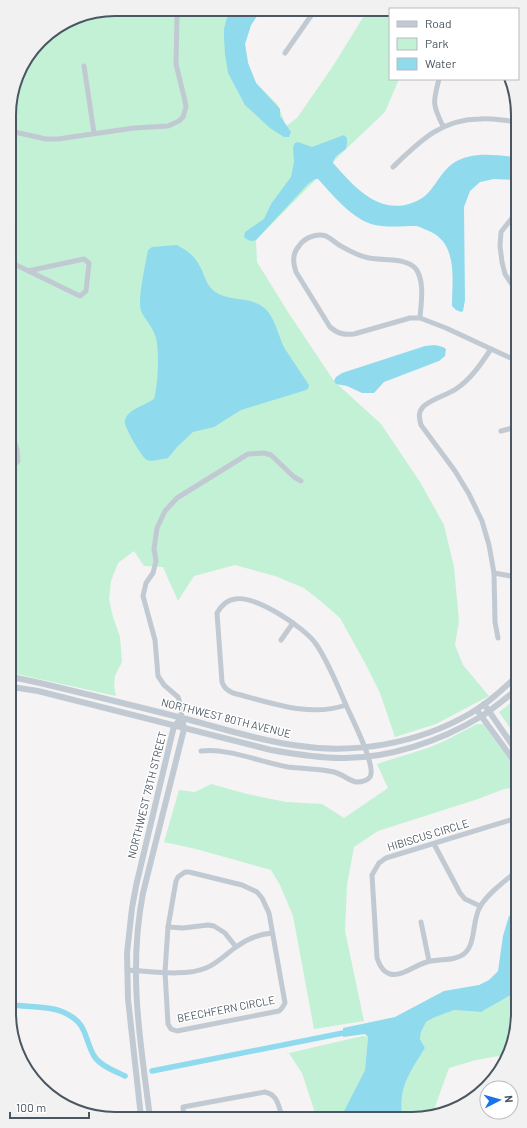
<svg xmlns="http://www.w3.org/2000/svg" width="527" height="1128" viewBox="0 0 527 1128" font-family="Barlow,sans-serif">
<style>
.green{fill:#c3f1d5}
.water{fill:#90daee}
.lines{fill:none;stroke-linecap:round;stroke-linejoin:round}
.canal{stroke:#90daee;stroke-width:5.5}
.minor{stroke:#c1cad2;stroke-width:5}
.tertiary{stroke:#c1cad2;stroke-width:6}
.labels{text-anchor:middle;stroke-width:3;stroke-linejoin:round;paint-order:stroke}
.street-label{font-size:11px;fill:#4a5661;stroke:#fff}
.rim{fill:none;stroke:#4a5661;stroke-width:2}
</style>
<rect width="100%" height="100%" fill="#f5f3f3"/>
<g class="green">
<polygon points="115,9 261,10 251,25 245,44 248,63 256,83 278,105 286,126 297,118 333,66 367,11 390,11 390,79 399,79 385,112 346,149 256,240 257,262 288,312 334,381 381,424 420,482 444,525 454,567 459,621 455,645 463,665 489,696 436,724 395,737 380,693 365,663 340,618 323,603 304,588 275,576 235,565 194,576 178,601 163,567 144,566 134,551 118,563 111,581 109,599 113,617 120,637 122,662 115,676 114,686 116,696 12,673 10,101 20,68 45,35 75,17"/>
<polygon points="517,698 517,738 499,712"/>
<path d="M477,724H483L517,770V787L504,789L478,799L378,831L354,847L347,885L345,931L364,1021L314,1029L293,916L280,885L271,870L196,849L164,842L179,790L195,792L211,784L247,794L286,802L322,804L344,818L388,788L377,764C391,759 404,756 418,751C439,745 458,734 477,724Z"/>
<path d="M518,991V1020L510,1054L476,1060L449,1068L432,1115L402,1116C399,1085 410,1073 425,1048L420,1039L421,1032L426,1022L433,1018L454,1010L481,1012Z"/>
<polygon points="363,1036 368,1037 365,1070 344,1111 345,1116 316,1116 302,1073 289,1053"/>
</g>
<g class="water">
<polygon points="229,10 261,10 251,25 245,44 248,63 256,83 280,109 280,116 291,132 289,137 284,137 270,128 245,105 228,73 225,54 224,38 224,29"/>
<path d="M344,135L347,138V143L346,149C340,153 334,156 333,163C352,184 374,211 405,205C413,203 421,200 427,194C436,185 442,171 452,164C471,151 493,155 515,157V180L494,179L480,182L470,191L464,207L465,300L463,311L461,312L456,310L452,306C452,280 458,245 431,232C426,230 421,227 416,226C402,226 385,228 371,224C349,216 333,195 318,179H315L308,184L256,240C251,242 249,241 244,237L245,232L264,219L271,204L291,177L294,162L293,147L295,143L298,142L312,147Z"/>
<path d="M177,245C186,250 194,255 199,265C205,274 204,282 214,291C228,302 249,296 263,307C275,316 278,336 285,349C293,361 301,373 309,385L308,389L303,391L241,410L214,427L193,432L177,447L168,458C162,459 153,462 147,460C142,458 125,428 125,423C124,421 126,419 126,417C133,407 144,406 154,399C158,387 160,346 155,335C152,326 144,318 141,311C137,300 146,262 148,250L152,247Z"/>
<polygon points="435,345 443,347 446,349 445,356 439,361 384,382 374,393 362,393 347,386 336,384 334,381 336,377 342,373 425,346"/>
<path d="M517,912V932L515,937L513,951L518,972V991L481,1012L454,1010L433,1018L426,1022L421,1032L420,1039L425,1048C410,1073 399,1085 402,1116H345L344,1111L365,1070L368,1037L365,1034L343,1037V1028L395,1017L444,991L479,985L489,980L498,971L503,936L509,916L514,915Z"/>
</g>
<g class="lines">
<g class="canal">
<path d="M13,1005C28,1007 54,1006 67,1014C87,1024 84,1037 93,1054C98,1065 115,1071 125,1076"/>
<polyline points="152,1071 343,1033"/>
</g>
<g class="minor">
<polyline points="285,53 315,10"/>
<polyline points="84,66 94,133"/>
<path d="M439,79C433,102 432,104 443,126"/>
<polyline points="10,131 46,139 58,139 134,128 168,126 179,121 183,117 186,107 185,101 176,64 177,16 175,9"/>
<path d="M393,167C419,142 441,119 480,119C490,118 500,120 511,121L514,119"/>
<polyline points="512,218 501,232 500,246 502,262 505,274 515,289"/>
<polyline points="10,262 80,296 86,291 89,263 84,259 28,271"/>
<path d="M420,318C421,303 425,282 416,269C406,257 384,261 369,258C358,256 348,250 339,245C335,242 330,238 326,236C316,233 304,238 299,246C292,254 293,262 296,272L330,327C338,334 344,335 354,334L410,318H420L446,328L515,360"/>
<path d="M491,349C481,364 471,379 456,389C447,395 429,400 423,407C418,412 419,418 421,425L455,471L469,494L482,521L489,545L494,573L495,622L498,638"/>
<polyline points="501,431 516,427"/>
<polyline points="11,432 17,449 18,461 11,468"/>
<polyline points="494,573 516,577"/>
<polyline points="281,640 293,623"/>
<polyline points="182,718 180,703 178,697 164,685 158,676 155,640 143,596 146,583 153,573 156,561 154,549 157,528 165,511 177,498 248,454 264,453 271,455 294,477 301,481"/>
<path d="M201,751C230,748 259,762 288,767C303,769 319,768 334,772C342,774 348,780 356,782C361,782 367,781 370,777C377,766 351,717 346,705C309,718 269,702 233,693C227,690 224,688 222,682L217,613C221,606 226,600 235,599C256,595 305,628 316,644C329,663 337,685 346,705"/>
<path d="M517,818L386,858L379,863L372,875L377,958C379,964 382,972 390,974C402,977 415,965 427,962C439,958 455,962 465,953C476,943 472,920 480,907C487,894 506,880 517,871"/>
<polyline points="434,844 460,893 465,899 480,906"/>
<polygon points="185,872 189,872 242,885 257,892 262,898 269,913 285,1003 282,1008 279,1011 177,1031 171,1029 168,1024 165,972 168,927 176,881 178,877"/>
<polyline points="421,922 429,961"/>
<polyline points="168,927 183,928 208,925 214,926 225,933 236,947"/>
<path d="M127,970C150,971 184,977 206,968C217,964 226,954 236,947C247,939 258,934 272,933"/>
<path d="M184,1117L183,1107L265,1092C278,1095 278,1105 282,1116"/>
</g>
<g class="tertiary">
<path d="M12,677L40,683C90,695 140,707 190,720C224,729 258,740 293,745C353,755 418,744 471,713C488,703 502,690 516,677"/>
<path d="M12,687L38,691L271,750C294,754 317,758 341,758C387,759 441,741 480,717C493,709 505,699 517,689"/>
<polyline points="484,704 517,752"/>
<polyline points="479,713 517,765"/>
<polyline points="141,1117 128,999 127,953 132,908 136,886 174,726 182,718"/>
<path d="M150,1117C140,1040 128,971 143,893L184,729L182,718"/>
</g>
</g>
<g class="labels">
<g class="street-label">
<text transform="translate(226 718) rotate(14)" y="4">NORTHWEST 80TH AVENUE</text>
<text transform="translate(147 795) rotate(-76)" y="4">NORTHWEST 78TH STREET</text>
<text transform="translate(428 835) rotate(-17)" y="4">HIBISCUS CIRCLE</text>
<text transform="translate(226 1009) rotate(-11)" y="4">BEECHFERN CIRCLE</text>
</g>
</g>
<path d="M0 0H527V1128H0ZM115 16H412A99 99 0 0 1 511 115V1013A99 99 0 0 1 412 1112H115A99 99 0 0 1 16 1013V115A99 99 0 0 1 115 16Z" fill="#f1f1f2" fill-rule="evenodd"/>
<path class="rim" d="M115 16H412A99 99 0 0 1 511 115V1013A99 99 0 0 1 412 1112H115A99 99 0 0 1 16 1013V115A99 99 0 0 1 115 16Z"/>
<rect x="389" y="8" width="130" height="72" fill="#ffffff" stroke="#b7bbc0"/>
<rect x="397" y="21" width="20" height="6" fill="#c1cad2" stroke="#b7bbc0"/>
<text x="425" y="28" font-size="12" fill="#4a5661">Road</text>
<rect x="397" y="38" width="20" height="12" fill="#c3f1d5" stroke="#b7bbc0"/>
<text x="425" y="48" font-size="12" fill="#4a5661">Park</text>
<rect x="397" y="58" width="20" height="12" fill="#90daee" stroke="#b7bbc0"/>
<text x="425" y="68" font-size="12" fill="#4a5661">Water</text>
<g transform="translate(499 1100) rotate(84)"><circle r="19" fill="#ffffff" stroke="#b7bbc0"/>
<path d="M0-3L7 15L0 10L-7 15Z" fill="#1a73e8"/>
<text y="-6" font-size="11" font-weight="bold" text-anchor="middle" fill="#4a5661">N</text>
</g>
<path d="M10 1112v6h79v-6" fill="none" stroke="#4a5661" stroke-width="2"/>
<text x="16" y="1112" font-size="12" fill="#4a5661" stroke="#ffffff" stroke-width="3" paint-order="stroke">100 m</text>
</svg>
